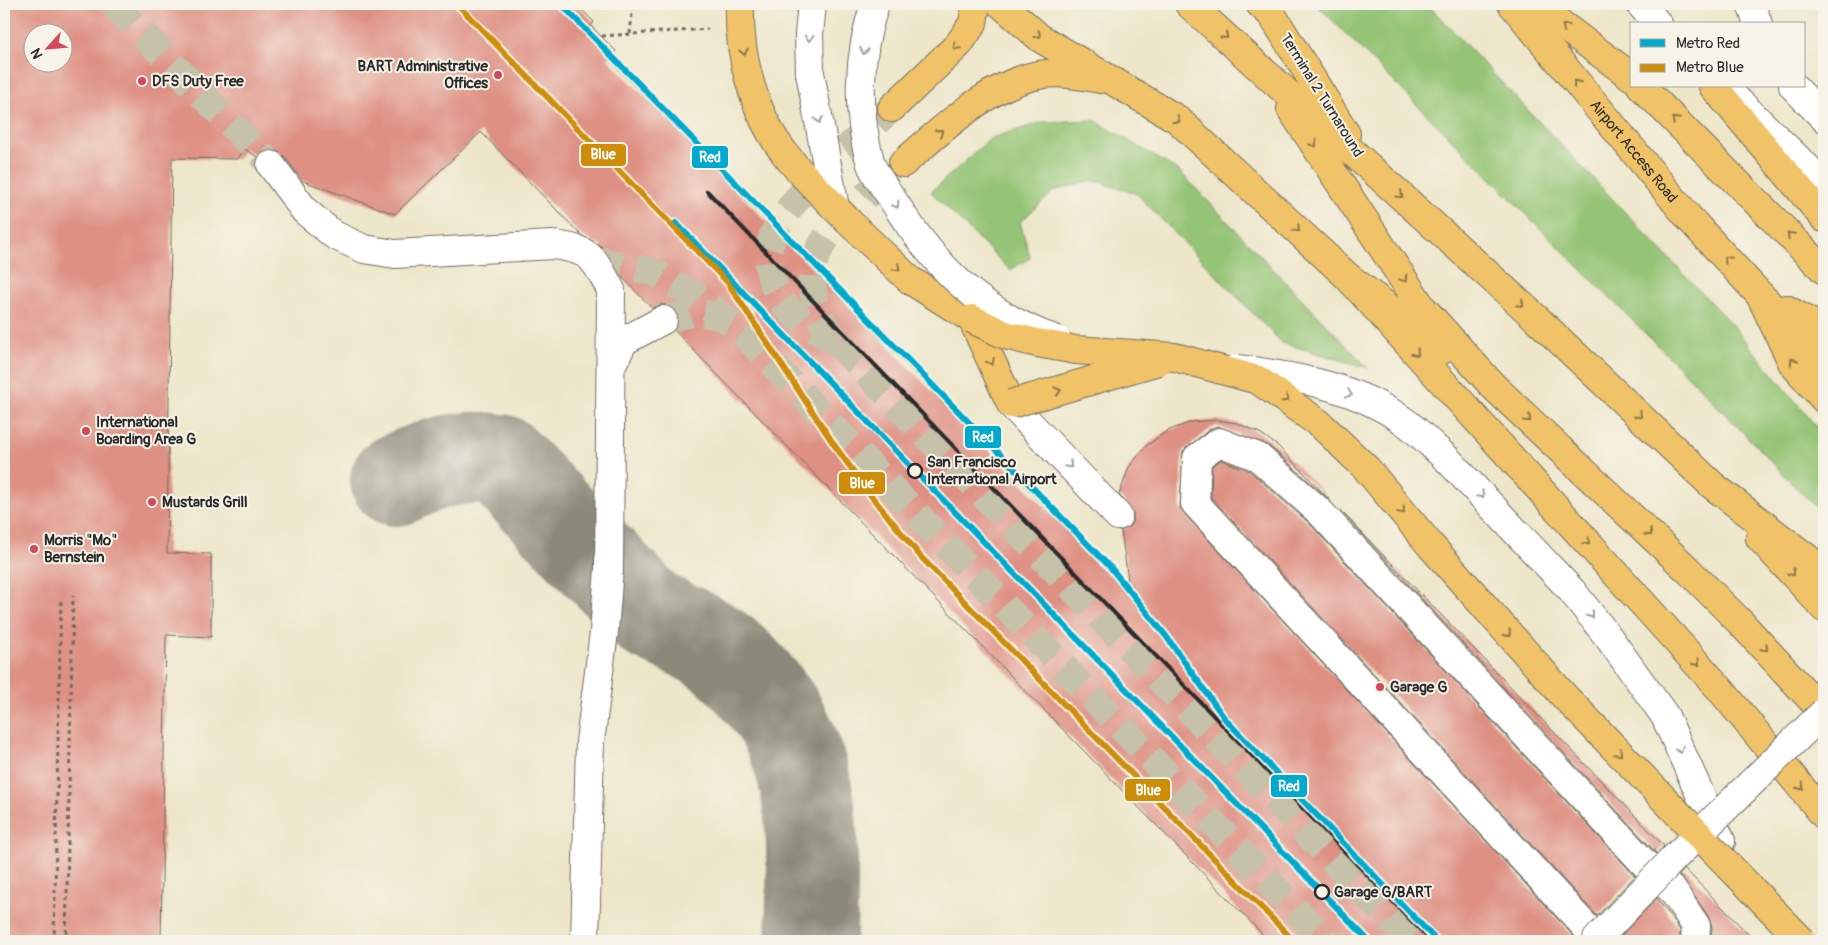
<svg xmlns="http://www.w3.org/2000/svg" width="1828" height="945" viewBox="0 0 1828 945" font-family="Pangolin,sans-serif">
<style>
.green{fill:#94c474;stroke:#607850}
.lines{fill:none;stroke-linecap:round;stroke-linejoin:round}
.taxiway{stroke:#8c887a;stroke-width:92}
.building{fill:#de9083;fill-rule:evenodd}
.minor-tunnel{stroke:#c6c1a9;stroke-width:28;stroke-dasharray:28 14;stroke-linecap:butt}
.major-tunnel{stroke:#c6c1a9;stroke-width:28;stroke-dasharray:28 14;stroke-linecap:butt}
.minor-casing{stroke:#6f6c62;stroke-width:30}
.major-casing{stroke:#6f6c62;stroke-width:30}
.highway-casing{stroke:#6f6c62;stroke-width:30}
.path{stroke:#6f6c62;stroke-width:3;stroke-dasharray:4 4;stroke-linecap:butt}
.minor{stroke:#fff;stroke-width:28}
.major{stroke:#f0c369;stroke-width:28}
.highway{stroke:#f0c369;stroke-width:28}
.rail{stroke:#2b2b2b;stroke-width:4}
.minor-bridge-casing{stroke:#6f6c62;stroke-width:30;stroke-linecap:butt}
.major-bridge-casing{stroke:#6f6c62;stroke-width:30;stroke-linecap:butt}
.minor-bridge{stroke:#fff;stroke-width:28}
.major-bridge{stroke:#f0c369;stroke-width:28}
.metro-1-casing{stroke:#f7f3e8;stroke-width:10}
.metro-2-casing{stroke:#f7f3e8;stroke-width:10}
.metro-1{stroke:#00a9ce;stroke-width:6}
.metro-2{stroke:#ce8d09;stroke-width:6}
.oneway{stroke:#8e774a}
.oneway2{stroke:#a0a0a0}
.poi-dot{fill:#d1495b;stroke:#f7f3e8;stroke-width:2}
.stop-dot{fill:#f7f3e8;stroke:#2b2b2b;stroke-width:2.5}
.labels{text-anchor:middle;stroke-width:4;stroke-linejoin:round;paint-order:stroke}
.poi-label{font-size:15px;font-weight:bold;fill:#2b2b2b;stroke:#f7f3e8;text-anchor:start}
.street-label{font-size:15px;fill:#2b2b2b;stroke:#f7f3e8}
.stop-label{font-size:15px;font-weight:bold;fill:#2b2b2b;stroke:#f7f3e8;text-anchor:start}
.line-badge{stroke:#f7f3e8;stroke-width:2}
.badge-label{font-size:14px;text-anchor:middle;font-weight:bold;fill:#fff}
</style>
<rect width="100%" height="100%" fill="#f7f3e8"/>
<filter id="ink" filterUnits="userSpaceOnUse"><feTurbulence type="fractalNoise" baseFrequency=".02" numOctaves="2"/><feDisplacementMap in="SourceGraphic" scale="10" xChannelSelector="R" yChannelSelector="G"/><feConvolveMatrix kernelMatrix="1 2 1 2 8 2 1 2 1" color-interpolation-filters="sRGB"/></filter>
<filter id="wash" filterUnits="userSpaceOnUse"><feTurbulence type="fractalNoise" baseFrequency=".0096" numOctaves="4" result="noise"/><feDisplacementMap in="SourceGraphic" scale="20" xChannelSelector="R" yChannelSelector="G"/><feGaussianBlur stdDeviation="1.12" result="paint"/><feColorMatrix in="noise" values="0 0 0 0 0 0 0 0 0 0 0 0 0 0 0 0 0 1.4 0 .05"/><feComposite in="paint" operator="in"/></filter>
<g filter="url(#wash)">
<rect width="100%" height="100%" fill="#ede6c9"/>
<g class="green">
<polygon points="1316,4 1427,4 1734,327 1824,436 1824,516 1706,394"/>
<polygon points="1094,120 1179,171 1368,368 1282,343 1137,194 1092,180 1054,191 1020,222 1030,258 1010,270 931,192 991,138 1043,122"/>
</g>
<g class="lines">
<path class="taxiway" d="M396,480C429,464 463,453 500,460L649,614C675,627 703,637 726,656C823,738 813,826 811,941"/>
</g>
<g id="blocks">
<g class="building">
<path d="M4,4H576L594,22L591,26L616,51L608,59L1130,594L1121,531L1129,527L1133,520V513L1119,495L1129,467L1146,446L1167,431L1191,422L1216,420L1237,423L1260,433L1278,446L1329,499L1268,445L1217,426L1210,429L1183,451L1180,509L1578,941H1269L674,330L679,320L676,312L672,307L663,304L652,308L621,276L601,246L581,235L481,132L395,214L303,181L284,156L277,151L269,150L258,157L244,149L238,159L172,158L167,553L211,554V637L166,635L161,941H4ZM32,32H62V62H32Z"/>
<polygon points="1221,460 1250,471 1309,523 1635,876 1597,916 1211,497 1212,466"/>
<polygon points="1339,509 1664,846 1657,854"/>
<polygon points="1685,869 1755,941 1711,941 1712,927 1709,917 1679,875"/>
<polygon points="1657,898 1680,930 1680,941 1616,941"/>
</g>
</g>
</g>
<g filter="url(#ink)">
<use href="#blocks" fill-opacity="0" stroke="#6f6c62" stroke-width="1"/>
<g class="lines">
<g class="minor-tunnel">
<polyline points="113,4 271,165"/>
<polyline points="595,260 654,272 694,295 740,330 1326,941"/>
<polyline points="663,320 695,312 723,317"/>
<polyline points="838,343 1410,941"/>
</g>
<g class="major-tunnel">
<path d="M836,340C831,333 824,326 821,318C814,303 809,278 814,262C825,225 875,189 903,163"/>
<path d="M838,343C818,331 794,320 781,300C774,289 766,266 768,253C774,205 857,141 892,108"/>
</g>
<defs>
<g id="minor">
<polyline points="1640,4 1658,24"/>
<polyline points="1751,4 1758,24"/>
<polyline points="810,73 809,34 812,4"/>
<polyline points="1793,86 1824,118"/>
<polyline points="1735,98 1824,184"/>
<path d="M271,165L305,211L334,235L364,249L395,254L552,245C591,249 594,258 611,290L609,569L604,632L590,742L585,941"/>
<polyline points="612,364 624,341 663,320"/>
<polyline points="1011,404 1118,516"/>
<polyline points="1448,460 1572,591 1609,638 1665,716 1721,841"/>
<polyline points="1595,941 1597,939 1195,503 1197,458 1219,442 1258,457 1320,512 1656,876 1673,891 1696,926 1695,941"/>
</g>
<g id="major">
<polyline points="1001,4 1040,38 1177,119 1348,277 1444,349"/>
<polyline points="1189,4 1536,318 1712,485 1824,571"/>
<polyline points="1260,4 1272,15 1346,134"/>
<path id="s1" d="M1512,4L1689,218L1760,295L1793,364L1824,399"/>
<polyline points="1534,4 1632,77"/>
<polyline points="1641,86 1824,270"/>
<polyline points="1713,86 1824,218"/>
<polyline points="892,108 959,44 973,23 976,4"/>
<polyline points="1291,109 1421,306 1493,386 1688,570 1740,622 1824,713"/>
<path d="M903,163C943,129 986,86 1038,75C1059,71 1080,75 1100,79"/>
<polyline points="849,222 910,280 972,319 1011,404"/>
<polyline points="1760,538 1824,608"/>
</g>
<g id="highway">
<polyline points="1348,277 1720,689 1824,815"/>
<polyline points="1760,295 1824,360"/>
<polyline points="1786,309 1824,330"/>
</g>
</defs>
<use href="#minor" class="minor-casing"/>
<use href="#major" class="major-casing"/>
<use href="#highway" class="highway-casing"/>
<g class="path">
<polyline points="630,34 633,4"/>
<polyline points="602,36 708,29"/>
<polyline points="54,941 61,597"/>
<polyline points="66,941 73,596"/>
</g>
<use href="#minor" class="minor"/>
<use href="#major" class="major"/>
<use href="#highway" class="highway"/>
<polyline class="rail" points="707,191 1431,941"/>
<defs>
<g id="minor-bridge">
<path d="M875,4C858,54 856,110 870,161C873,173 884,186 891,197C932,264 981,314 1057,340"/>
<polyline points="810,73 835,208"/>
<path d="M1237,369C1295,376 1359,387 1408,424C1422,435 1435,448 1448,460"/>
<polyline points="1599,941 1597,939 1673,859 1824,712"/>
</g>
<g id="major-bridge">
<path d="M740,4C738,55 754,115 786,155C805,179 828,200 849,222"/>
<polyline points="972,319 1005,335 1037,343 1076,350 1175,357 1258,380 1320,424 1366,468 1431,546 1565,697 1802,941"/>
<polyline points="1011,404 1158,361"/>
</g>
</defs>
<use href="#minor-bridge" class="minor-bridge-casing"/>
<use href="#major-bridge" class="major-bridge-casing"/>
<use href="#minor-bridge" class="minor-bridge"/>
<use href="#major-bridge" class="major-bridge"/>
<defs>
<g id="metro-1">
<polyline points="561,4 1111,568 1166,636 1225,719 1437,941"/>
<polyline points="676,223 1369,941"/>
</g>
<polyline id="metro-2" points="457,4 728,283 835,446 872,497 921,557 1294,941"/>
</defs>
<use href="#metro-1" class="metro-1-casing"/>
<use href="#metro-2" class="metro-2-casing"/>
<use href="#metro-1" class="metro-1"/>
<use href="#metro-2" class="metro-2"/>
</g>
<defs><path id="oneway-chevron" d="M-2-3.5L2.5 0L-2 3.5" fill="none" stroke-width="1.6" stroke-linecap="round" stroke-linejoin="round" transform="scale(1.25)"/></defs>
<g class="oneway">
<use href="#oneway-chevron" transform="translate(1565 27) rotate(-143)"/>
<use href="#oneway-chevron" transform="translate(1038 35) rotate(36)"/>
<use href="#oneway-chevron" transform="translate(1225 36) rotate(42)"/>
<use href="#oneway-chevron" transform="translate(956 47) rotate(133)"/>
<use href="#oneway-chevron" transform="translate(744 52) rotate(78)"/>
<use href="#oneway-chevron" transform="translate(1576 83) rotate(-129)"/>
<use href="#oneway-chevron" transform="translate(1177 120) rotate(37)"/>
<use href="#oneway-chevron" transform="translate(1675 120) rotate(-135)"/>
<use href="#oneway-chevron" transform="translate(940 132) rotate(-40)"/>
<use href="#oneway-chevron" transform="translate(1314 144) rotate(56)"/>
<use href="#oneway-chevron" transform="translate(1400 195) rotate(42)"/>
<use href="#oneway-chevron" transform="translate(1297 229) rotate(43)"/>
<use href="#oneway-chevron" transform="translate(1790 235) rotate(-134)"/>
<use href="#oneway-chevron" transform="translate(1727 259) rotate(-133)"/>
<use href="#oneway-chevron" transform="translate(897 268) rotate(44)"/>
<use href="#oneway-chevron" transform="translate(1404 279) rotate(56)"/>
<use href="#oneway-chevron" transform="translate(1521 304) rotate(42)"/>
<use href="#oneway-chevron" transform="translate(1416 353) rotate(48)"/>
<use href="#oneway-chevron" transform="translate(1793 361) rotate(-122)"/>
<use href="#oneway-chevron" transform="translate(991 362) rotate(65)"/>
<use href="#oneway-chevron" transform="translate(1058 391) rotate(-16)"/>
<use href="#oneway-chevron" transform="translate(1286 399) rotate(35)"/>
<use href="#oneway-chevron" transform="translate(1639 415) rotate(44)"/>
<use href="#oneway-chevron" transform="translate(1528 419) rotate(43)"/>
<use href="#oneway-chevron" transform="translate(1402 511) rotate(50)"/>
<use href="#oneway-chevron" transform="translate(1649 533) rotate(44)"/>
<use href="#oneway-chevron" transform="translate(1587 542) rotate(47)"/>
<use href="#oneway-chevron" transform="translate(1792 573) rotate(48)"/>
<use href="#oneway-chevron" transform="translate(1508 634) rotate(48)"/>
<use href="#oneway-chevron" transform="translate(1765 648) rotate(47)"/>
<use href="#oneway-chevron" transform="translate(1697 663) rotate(48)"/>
<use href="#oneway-chevron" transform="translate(1619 753) rotate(46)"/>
<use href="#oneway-chevron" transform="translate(1801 787) rotate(51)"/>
</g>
<g class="oneway2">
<use href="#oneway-chevron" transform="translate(809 38) rotate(90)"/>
<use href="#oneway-chevron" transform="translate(864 51) rotate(99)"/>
<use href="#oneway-chevron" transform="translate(819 120) rotate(79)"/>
<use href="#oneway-chevron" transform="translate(896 205) rotate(58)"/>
<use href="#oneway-chevron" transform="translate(1349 394) rotate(19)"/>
<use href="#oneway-chevron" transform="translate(1069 465) rotate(46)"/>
<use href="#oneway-chevron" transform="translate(1481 495) rotate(46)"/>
<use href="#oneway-chevron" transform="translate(1591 615) rotate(52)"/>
<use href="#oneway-chevron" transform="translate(1680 750) rotate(66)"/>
</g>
</g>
<g class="poi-dot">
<circle cx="498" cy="75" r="5"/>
<circle cx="142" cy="81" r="5"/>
<circle cx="86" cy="431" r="5"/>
<circle cx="152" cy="502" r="5"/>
<circle cx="34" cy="549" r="5"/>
<circle cx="1380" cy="687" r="5"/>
</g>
<g class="stop-dot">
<circle cx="915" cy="471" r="7"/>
<circle cx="1322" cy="892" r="7"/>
</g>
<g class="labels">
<g class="poi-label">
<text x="488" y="71" text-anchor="end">BART Administrative<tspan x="488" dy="17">Offices</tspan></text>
<text x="152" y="86">DFS Duty Free</text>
<text x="96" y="427">International<tspan x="96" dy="17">Boarding Area G</tspan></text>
<text x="162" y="507">Mustards Grill</text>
<text x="44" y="545">Morris "Mo"<tspan x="44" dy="17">Bernstein</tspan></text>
<text x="1390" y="692">Garage G</text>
</g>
<g class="street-label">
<text transform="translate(1322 95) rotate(58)" y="5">Terminal 2 Turnaround</text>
<text dy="5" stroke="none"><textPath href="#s1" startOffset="191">Airport Access Road</textPath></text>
</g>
<g class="stop-label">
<text x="927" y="467">San Francisco<tspan x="927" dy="17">International Airport</tspan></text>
<text x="1334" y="897">Garage G/BART</text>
</g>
</g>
<g class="line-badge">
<rect x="580" y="143" width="47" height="24" rx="5" fill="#ce8d09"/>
<rect x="691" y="145" width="38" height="24" rx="5" fill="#00a9ce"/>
<rect x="964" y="425" width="38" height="24" rx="5" fill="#00a9ce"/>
<rect x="838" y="471" width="48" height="24" rx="5" fill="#ce8d09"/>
<rect x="1270" y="774" width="38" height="24" rx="5" fill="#00a9ce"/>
<rect x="1124" y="778" width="47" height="24" rx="5" fill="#ce8d09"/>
</g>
<g class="badge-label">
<text x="603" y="159">Blue</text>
<text x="710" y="162">Red</text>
<text x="983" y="442">Red</text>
<text x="862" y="488">Blue</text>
<text x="1289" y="791">Red</text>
<text x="1148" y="795">Blue</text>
</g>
<rect width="1828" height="945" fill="none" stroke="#f7f3e8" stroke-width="20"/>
<rect x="1630" y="22" width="175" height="65" fill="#f7f3e8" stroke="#a5a39c"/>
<rect x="1640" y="39" width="25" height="8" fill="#00a9ce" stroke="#a5a39c"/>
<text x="1676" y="48" font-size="15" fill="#2b2b2b">Metro Red</text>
<rect x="1640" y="64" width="25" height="8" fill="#ce8d09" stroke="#a5a39c"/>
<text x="1676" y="72" font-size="15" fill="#2b2b2b">Metro Blue</text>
<g transform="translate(48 48) rotate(243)"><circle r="24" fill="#f7f3e8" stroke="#a5a39c"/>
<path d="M0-4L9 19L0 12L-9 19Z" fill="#d1495b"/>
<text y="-8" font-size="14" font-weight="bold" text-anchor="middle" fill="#2b2b2b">N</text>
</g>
</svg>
